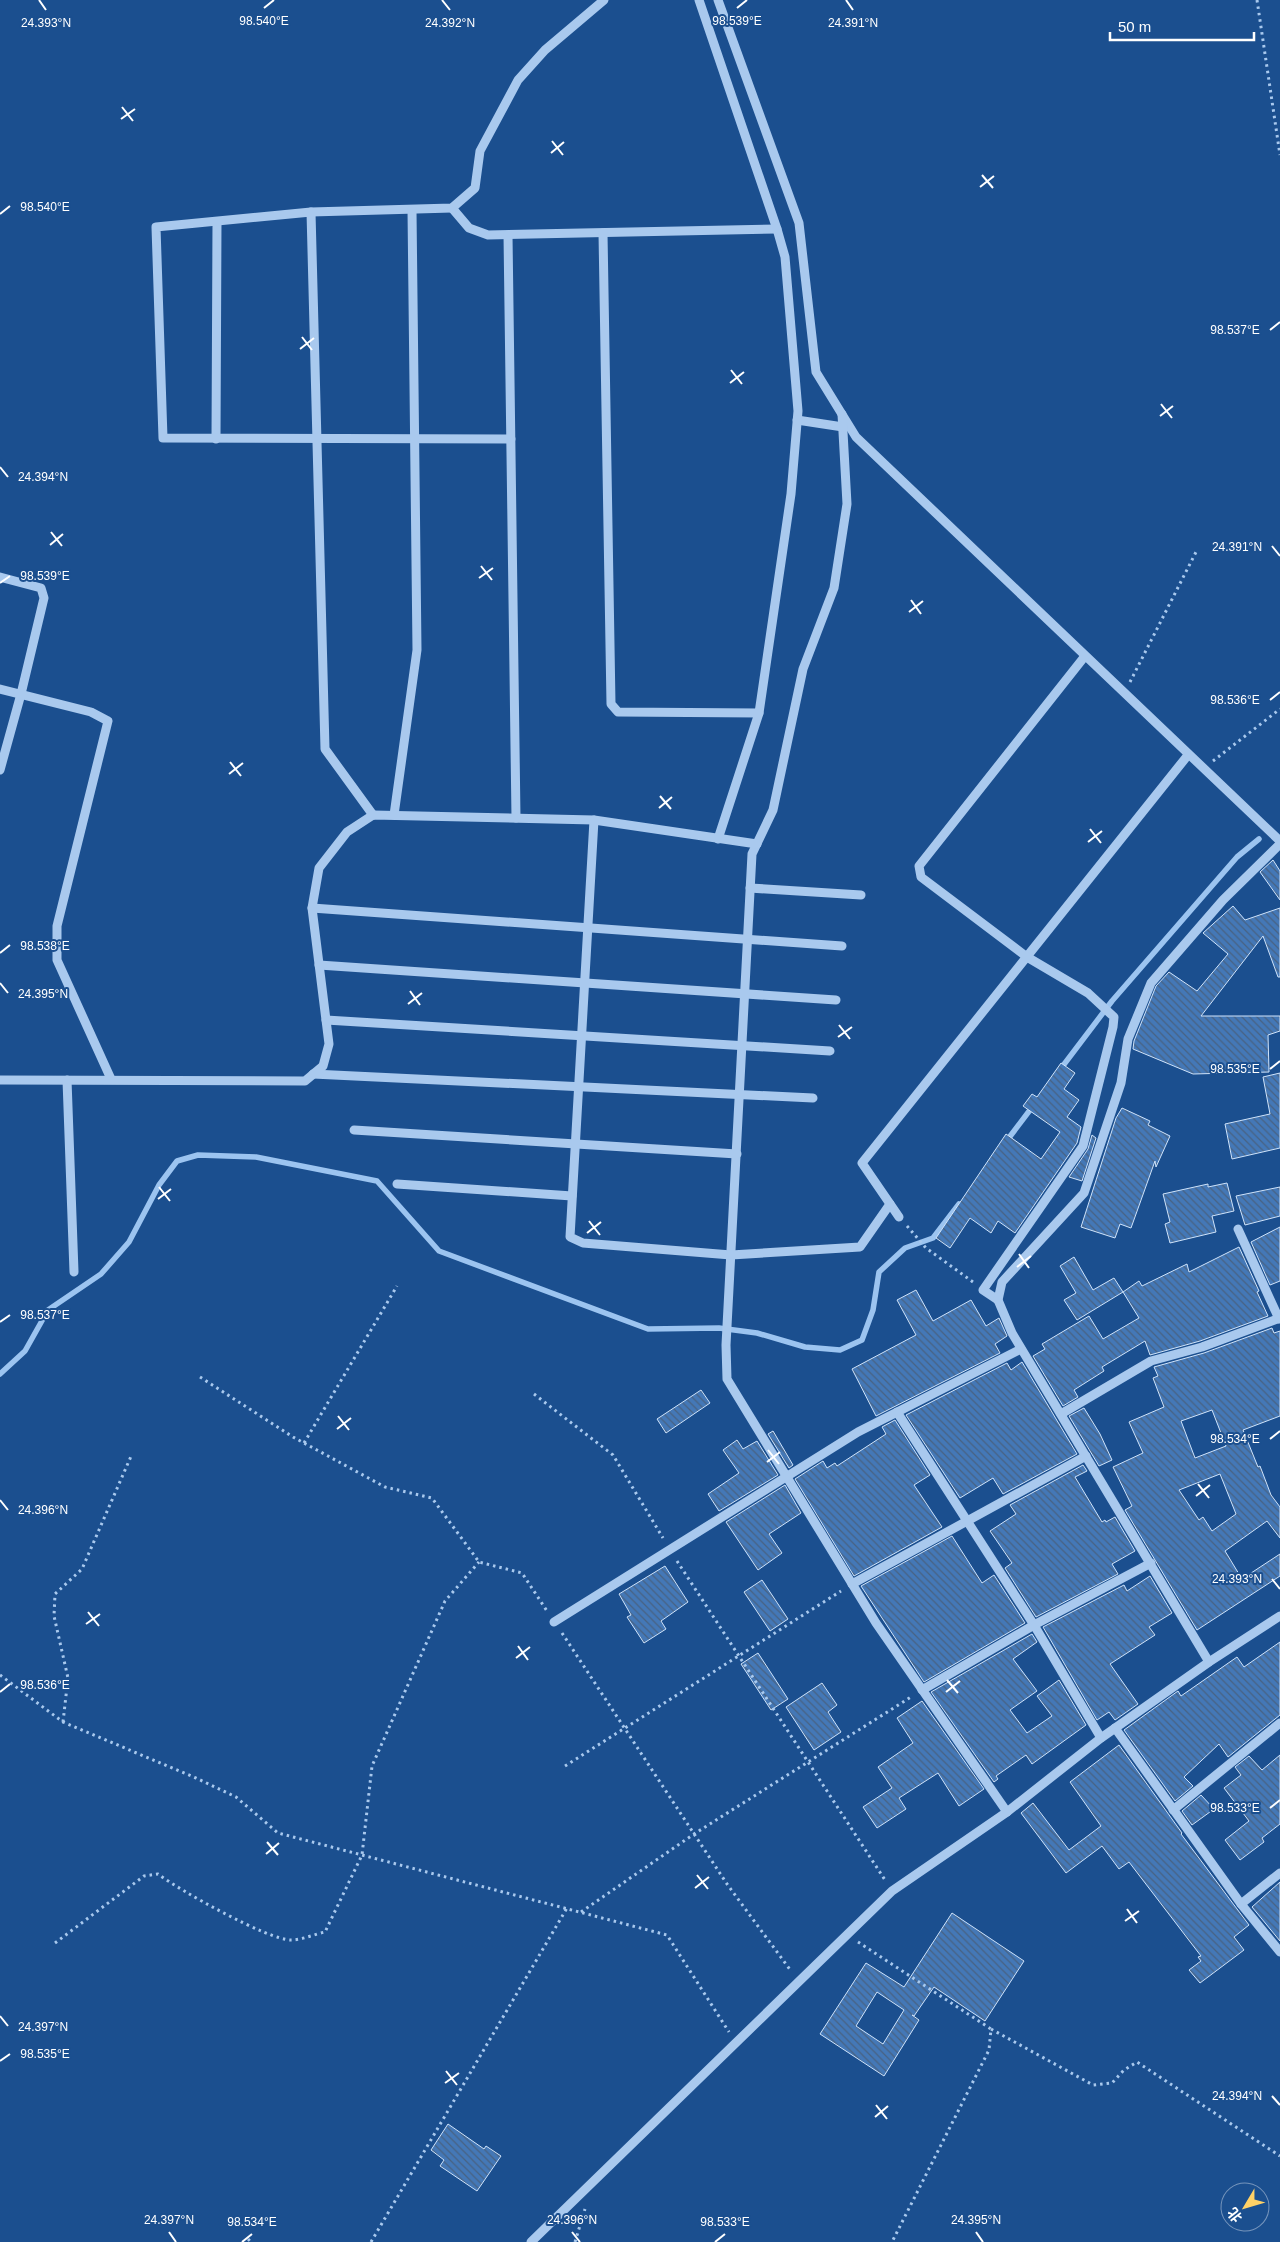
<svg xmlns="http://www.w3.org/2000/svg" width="1280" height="2242" viewBox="0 0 1280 2242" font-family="Arial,'Noto Sans SC',sans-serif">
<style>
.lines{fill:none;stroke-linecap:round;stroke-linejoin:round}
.stream{stroke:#9cc4f0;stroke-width:5.5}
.building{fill:url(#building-back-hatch);stroke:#cfe3fa;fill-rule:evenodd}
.path{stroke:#a9c9ee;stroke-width:3;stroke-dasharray:2.5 4;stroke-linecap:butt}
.minor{stroke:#a9c9ee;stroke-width:9}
.ticks{fill:none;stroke:#fff;stroke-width:2}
.ticks-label{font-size:12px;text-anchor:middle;fill:#fff;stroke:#1b4f8f;stroke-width:4;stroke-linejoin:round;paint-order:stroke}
</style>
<defs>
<pattern id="building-back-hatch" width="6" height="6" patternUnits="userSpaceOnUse" patternTransform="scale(1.25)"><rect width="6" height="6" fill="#4478b7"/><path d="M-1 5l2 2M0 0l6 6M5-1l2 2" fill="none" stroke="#486282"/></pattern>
</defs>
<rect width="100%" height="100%" fill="#1b4f8f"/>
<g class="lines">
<g class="stream">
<polyline points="1059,1071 1112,1001 1237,857 1259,839"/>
<polyline points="1005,1143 1033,1106"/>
<polyline points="0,1374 25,1351 48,1310 101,1274 129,1242 159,1185 177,1161 198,1155 256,1157 377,1181 439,1251 648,1329 719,1328 757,1333 805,1347 840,1350 862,1340 873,1310 879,1272 905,1248 933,1238 959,1204"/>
</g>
</g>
<g class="building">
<polygon points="1273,860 1280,871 1280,900 1260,872"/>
<polygon points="1233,906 1245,920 1280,908 1280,977 1278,977 1263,936 1201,1016 1280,1016 1280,1031 1268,1035 1269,1072 1193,1074 1133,1049 1134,1041 1156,986 1169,972 1197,991 1228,954 1203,933"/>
<polygon points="1061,1063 1075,1073 1064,1089 1079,1100 1067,1117 1081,1127 1077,1143 1015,1233 998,1221 991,1233 970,1218 950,1248 936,1238 1006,1134 1041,1159 1060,1132 1023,1106 1032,1094 1037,1097"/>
<polygon points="1280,1073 1280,1148 1232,1159 1225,1124 1270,1114 1263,1077"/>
<polygon points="1122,1108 1150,1121 1148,1125 1170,1136 1156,1167 1155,1161 1131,1228 1120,1224 1115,1238 1081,1227 1116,1118"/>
<polygon points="1092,1135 1096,1138 1082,1181 1069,1177 1088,1149"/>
<polygon points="1227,1183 1234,1211 1212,1216 1216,1232 1170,1243 1165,1224 1170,1222 1163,1194 1208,1184 1208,1187"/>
<polygon points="1280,1187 1280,1216 1245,1225 1236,1196"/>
<polygon points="1280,1227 1280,1281 1270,1285 1251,1242"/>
<polygon points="1239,1247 1259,1291 1257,1292 1268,1316 1200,1341 1150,1355 1145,1341 1102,1367 1104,1371 1074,1390 1078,1397 1063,1406 1033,1356 1045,1349 1042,1344 1089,1316 1103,1339 1139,1318 1123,1292 1139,1281 1142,1286 1187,1264 1189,1272"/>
<polygon points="1074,1257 1093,1290 1114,1278 1123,1292 1077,1320 1064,1300 1076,1293 1060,1266"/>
<polygon points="916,1290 933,1321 971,1300 986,1326 999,1318 1007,1336 995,1344 1000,1353 876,1416 852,1369 916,1335 897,1300"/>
<path d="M1272,1328L1274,1333L1280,1331V1416L1243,1430L1258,1467L1260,1466L1271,1495L1280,1507V1538L1267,1521L1225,1551L1242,1579L1280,1554V1576L1197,1630L1125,1510L1132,1506L1113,1467L1143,1453L1129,1422L1164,1407L1153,1378L1158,1376L1154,1367L1204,1353ZM1212,1410L1226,1446L1195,1458L1181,1421ZM1220,1474L1236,1514L1212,1531L1203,1517L1199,1520L1179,1490Z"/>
<polygon points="1022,1362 1077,1454 1003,1494 993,1478 960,1498 906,1415 1007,1363 1011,1370"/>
<polygon points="701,1390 710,1403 666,1433 657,1419"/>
<polygon points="1084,1408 1100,1434 1112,1460 1099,1466 1069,1416"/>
<polygon points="895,1420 930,1475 914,1485 942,1527 854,1576 795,1479 823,1461 827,1468 835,1463 837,1466 886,1434 882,1427"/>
<polygon points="773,1431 793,1465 789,1468 768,1434"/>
<polygon points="737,1440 743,1449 757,1441 778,1475 719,1511 708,1494 739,1473 723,1450"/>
<polygon points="1083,1465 1087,1471 1075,1477 1102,1522 1105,1520 1106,1522 1115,1517 1135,1551 1112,1564 1118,1574 1036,1617 1005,1568 1012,1563 990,1531 1016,1514 1010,1505"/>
<polygon points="785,1485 801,1513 769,1534 782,1553 758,1570 726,1522"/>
<polygon points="952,1536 982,1583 994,1575 1025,1623 924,1682 861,1586"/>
<polygon points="665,1566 688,1602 661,1621 666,1629 644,1643 627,1617 631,1615 619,1594"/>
<polygon points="1150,1576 1172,1613 1149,1627 1155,1635 1110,1664 1138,1704 1115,1720 1109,1712 1097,1720 1043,1627 1124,1585 1127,1591"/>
<polygon points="762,1580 788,1619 770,1631 744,1592"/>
<polygon points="1032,1634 1037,1642 1013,1659 1037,1691 1010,1710 1027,1733 1052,1716 1037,1696 1059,1680 1086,1725 1032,1764 1026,1755 996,1776 998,1779 994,1782 931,1692"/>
<polygon points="1280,1642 1280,1715 1228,1757 1219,1744 1184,1777 1193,1786 1175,1801 1124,1730 1178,1691 1181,1696 1237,1657 1244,1667"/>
<polygon points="758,1653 788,1699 771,1710 741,1664"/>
<polygon points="822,1683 837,1705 828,1712 841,1732 814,1750 786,1707"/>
<polygon points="922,1701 984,1789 959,1806 938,1773 899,1798 906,1809 877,1828 863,1807 892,1788 878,1767 913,1743 897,1718"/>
<polygon points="1119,1745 1182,1833 1181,1834 1249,1925 1234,1937 1244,1950 1200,1983 1189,1970 1201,1961 1198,1957 1201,1956 1129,1862 1119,1869 1102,1846 1066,1873 1021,1813 1033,1803 1069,1850 1101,1826 1070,1782"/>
<polygon points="1280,1755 1280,1824 1262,1838 1264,1842 1240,1860 1225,1840 1249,1821 1224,1788 1241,1775 1235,1767 1249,1756 1262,1770"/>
<polygon points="1201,1795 1214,1809 1192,1825 1182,1811"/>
<polygon points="1280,1882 1280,1941 1252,1907"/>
<path d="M952,1913L1024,1961L985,2021L934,1987L914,2016L912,2015L919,2020L884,2076L820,2034L866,1963L904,1987ZM877,1992L904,2010L883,2044L856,2026Z"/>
<polygon points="448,2124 484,2149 486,2146 501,2156 477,2191 440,2166 444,2160 431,2150"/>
</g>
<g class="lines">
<g class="path">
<polyline points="1257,0 1280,155"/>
<polyline points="1130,682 1196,552"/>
<polyline points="1213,761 1280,709"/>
<polyline points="907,1226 926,1248 973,1282"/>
<polyline points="200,1377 293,1437 385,1487 432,1498 479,1562 522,1573 547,1611"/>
<polyline points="534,1394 613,1455 663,1538"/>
<polyline points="304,1443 397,1286"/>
<polyline points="677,1561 885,1880"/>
<polyline points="562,1633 727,1884 791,1971"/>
<polyline points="0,1675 63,1722 196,1778 236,1797 278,1833 667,1935 729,2032"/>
<polyline points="63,1722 68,1678 54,1616 55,1594 82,1569 132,1454"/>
<polyline points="565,1766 841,1591"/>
<polyline points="581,1912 694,1834 911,1697"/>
<polyline points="858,1942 991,2029 989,2050 892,2242"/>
<path d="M55,1943L144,1876L158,1874C179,1890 268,1940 291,1940C302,1940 315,1934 325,1932L362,1855L372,1766L445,1601L479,1562"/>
<polyline points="991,2029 1093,2085 1112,2083 1124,2070 1137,2062 1280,2156"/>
<polyline points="248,2239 251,2242"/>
<polyline points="371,2242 567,1908"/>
<polyline points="575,2242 585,2209"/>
</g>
<g class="minor">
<polyline points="699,0 777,229 785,257 798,411 791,494 759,713 718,839"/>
<polyline points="718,0 799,223 816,372 856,437 1280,841"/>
<polyline points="452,208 469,228 488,235 777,229"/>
<polyline points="311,212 325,749 373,815"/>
<polyline points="603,233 611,704 618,712 759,713"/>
<polyline points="508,235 516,818"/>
<polyline points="842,414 847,504 834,588 803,669 773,810 752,854 726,1345 727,1379 876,1623 1007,1812"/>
<polyline points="797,420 843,427"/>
<polyline points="216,439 217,222"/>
<polyline points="511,439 163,438 156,227 311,212 452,208 475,188 480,151 518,80 545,50 604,0"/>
<polyline points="0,577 41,588 44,598 21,694 0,770"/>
<polyline points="0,689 91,712 108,721 57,926 57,960 111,1079"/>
<polyline points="394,815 417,650 412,210"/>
<polyline points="594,820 570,1237 583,1243 731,1255 860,1247 890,1204"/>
<polyline points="750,888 861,895"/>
<polyline points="312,908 842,946"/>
<polyline points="319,965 836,1000"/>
<polyline points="326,1020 830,1051"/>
<polyline points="313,1074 813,1098"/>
<polyline points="0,1080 305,1081 323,1066 329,1044 312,908 319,868 347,832 373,815 594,820 757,844"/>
<polyline points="67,1080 74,1272"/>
<polyline points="354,1130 737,1154"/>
<polyline points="397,1184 572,1196"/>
<polyline points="899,1217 862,1163 1188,755"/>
<polyline points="1238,1229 1279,1319"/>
<polyline points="998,1300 983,1290 1083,1146 1113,1027 1114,1017 1088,993 1027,957 921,877 919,866 1085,656"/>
<polyline points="897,1412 1034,1625 1101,1738"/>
<polyline points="1061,1414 1151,1361 1202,1347 1280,1318"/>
<polyline points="852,1584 1086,1456"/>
<polyline points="554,1622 858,1432 1021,1349"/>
<polyline points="1209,1662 1012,1333 998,1300 1002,1282 1084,1193 1121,1083 1128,1039 1151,983 1223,900 1280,844"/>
<polyline points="922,1690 1034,1625 1151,1563"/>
<polyline points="1115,1728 1241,1904 1280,1952"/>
<polyline points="1173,1810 1280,1723"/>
<polyline points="1241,1904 1280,1873"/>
<polyline points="531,2242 892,1891 1007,1812 1101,1738 1209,1662 1280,1616"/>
</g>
</g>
<path class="ticks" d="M39,0L46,10M442,0L450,10M846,0L853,10M264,8L274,0M737,8L747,0M122,107L133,121M121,119L135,109M552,141L563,155M551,153L564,142M982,175L993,188M980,187L994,176M0,214L10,206M1270,330L1280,322M302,337L312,350M300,349L314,338M731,370L742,384M730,383L744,372M1161,404L1172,418M1160,416L1173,406M0,467L8,477M51,532L62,546M50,545L63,534M1272,546L1280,556M481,566L492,580M479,578L493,568M0,583L10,576M911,600L921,614M909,612L923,601M1270,700L1280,692M230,762L241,776M229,774L243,763M660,796L671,809M659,808L672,797M1090,829L1101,843M1088,842L1102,831M0,953L10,945M0,983L8,993M410,991L420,1005M408,1004L422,993M839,1025L850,1039M838,1037L852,1027M1270,1069L1280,1061M159,1187L170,1201M158,1199L171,1189M589,1221L600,1235M587,1233L601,1222M1019,1254L1029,1268M1017,1267L1031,1256M0,1322L10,1315M338,1416L349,1430M337,1429L351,1418M1270,1439L1280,1431M768,1450L779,1464M767,1462L780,1452M1198,1484L1209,1498M1196,1496L1210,1485M0,1500L8,1510M1272,1579L1280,1589M88,1612L99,1626M86,1624L100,1614M518,1646L528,1660M516,1658L530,1647M947,1680L958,1693M0,1692L10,1684M946,1692L960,1681M1270,1808L1280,1800M267,1842L278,1855M266,1854L279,1843M697,1875L708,1889M695,1888L709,1877M1127,1909L1137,1923M1125,1921L1139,1911M0,2016L8,2026M0,2061L10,2054M446,2071L457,2085M445,2083L459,2073M1272,2096L1280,2105M876,2105L887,2119M875,2117L888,2106M169,2232L176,2242M572,2232L580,2242M976,2232L983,2242M242,2242L252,2234M715,2242L725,2234"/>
<g class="ticks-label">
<text x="264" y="25">98.540°E</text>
<text x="737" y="25">98.539°E</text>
<text x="46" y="27">24.393°N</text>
<text x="450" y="27">24.392°N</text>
<text x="853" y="27">24.391°N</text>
<text x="45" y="211">98.540°E</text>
<text x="1235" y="334">98.537°E</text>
<text x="43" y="481">24.394°N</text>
<text x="1237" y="551">24.391°N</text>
<text x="45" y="580">98.539°E</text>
<text x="1235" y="704">98.536°E</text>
<text x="45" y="950">98.538°E</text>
<text x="43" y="998">24.395°N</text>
<text x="1235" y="1073">98.535°E</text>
<text x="45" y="1319">98.537°E</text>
<text x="1235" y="1443">98.534°E</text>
<text x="43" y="1514">24.396°N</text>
<text x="1237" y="1583">24.393°N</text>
<text x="45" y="1689">98.536°E</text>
<text x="1235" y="1812">98.533°E</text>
<text x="43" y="2031">24.397°N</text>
<text x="45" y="2058">98.535°E</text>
<text x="1237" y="2100">24.394°N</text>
<text x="169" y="2224">24.397°N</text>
<text x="572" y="2224">24.396°N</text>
<text x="976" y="2224">24.395°N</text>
<text x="252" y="2226">98.534°E</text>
<text x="725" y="2226">98.533°E</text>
</g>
<g transform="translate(1245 2207) rotate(232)"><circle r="24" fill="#1b4f8f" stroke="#7695bc"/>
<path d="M0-4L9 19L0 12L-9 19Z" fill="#ffd166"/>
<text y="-8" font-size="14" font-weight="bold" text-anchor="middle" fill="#ffffff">北</text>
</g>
<path d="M1110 32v8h144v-8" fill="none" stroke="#ffffff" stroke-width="2.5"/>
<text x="1118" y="32" font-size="15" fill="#ffffff" stroke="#1b4f8f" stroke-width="4" paint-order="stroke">50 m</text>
</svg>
